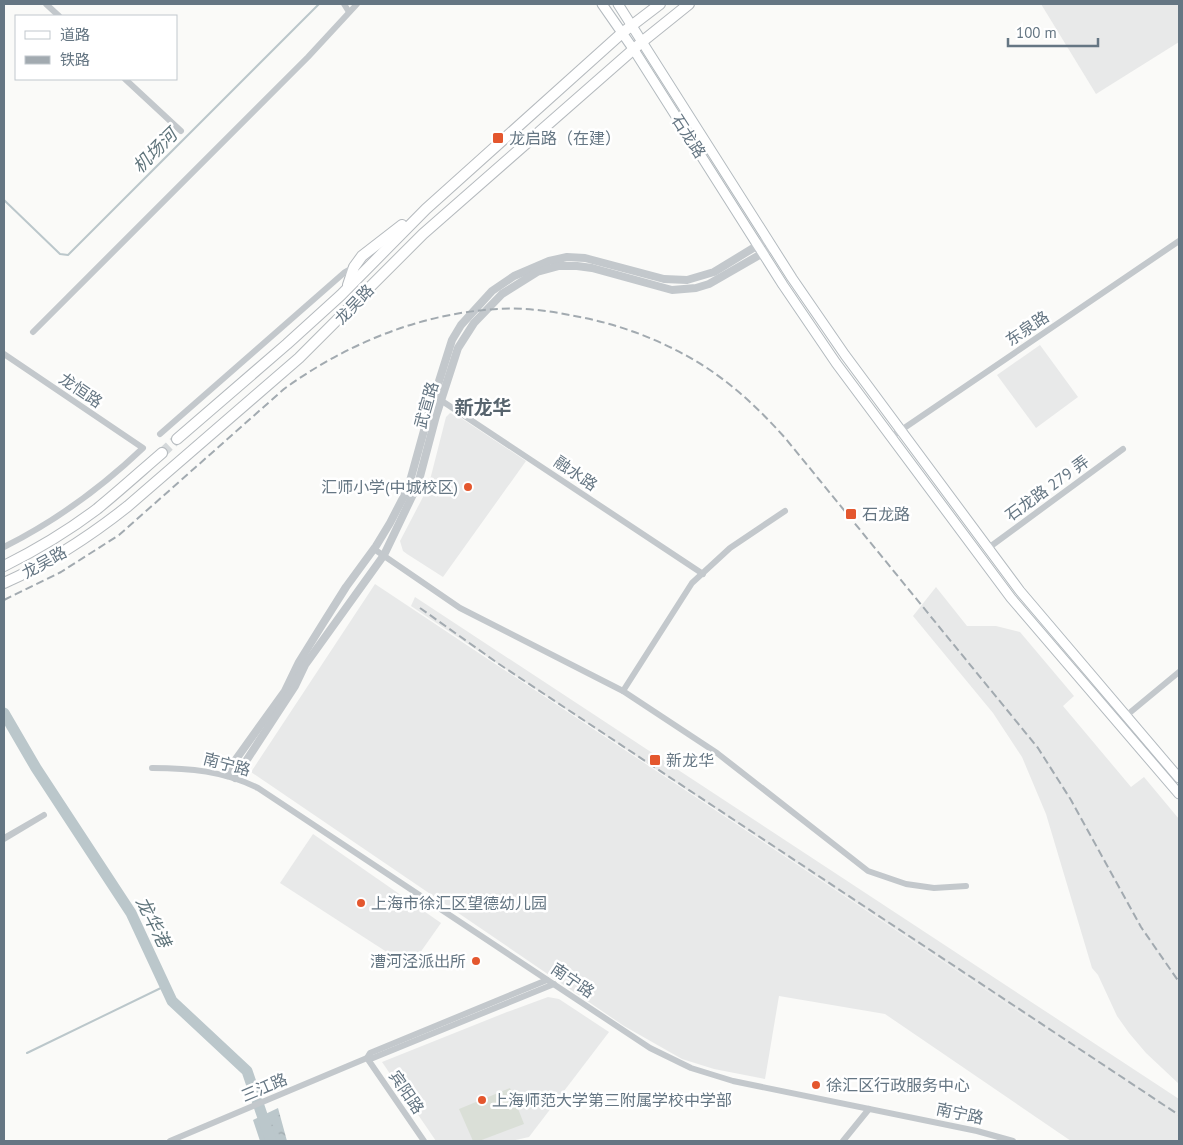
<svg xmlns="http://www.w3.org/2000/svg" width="1183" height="1145" viewBox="0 0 1183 1145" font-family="'PT Sans','Noto Sans SC',sans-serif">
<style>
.built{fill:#e8e9e9}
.grass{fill:#dadfd7}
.water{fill:url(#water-ripples)}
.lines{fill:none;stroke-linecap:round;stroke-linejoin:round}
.stream{stroke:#bbc7cb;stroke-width:2}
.river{stroke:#bbc7cb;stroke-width:11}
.primary-tunnel{stroke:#d5d9db;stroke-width:10;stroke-dasharray:10 5;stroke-linecap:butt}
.secondary-casing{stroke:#b3babf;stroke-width:11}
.primary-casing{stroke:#b5babe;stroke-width:12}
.minor{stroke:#c3c8cc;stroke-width:6}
.tertiary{stroke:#c3c8cc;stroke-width:8}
.secondary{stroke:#fff;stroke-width:9}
.primary{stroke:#fff;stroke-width:10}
.rail{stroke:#a2aab0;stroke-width:2;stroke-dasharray:8 4;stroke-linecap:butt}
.poi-dot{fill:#e4572e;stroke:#fff;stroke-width:2}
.labels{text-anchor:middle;stroke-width:5;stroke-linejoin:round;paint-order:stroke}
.street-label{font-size:16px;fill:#657683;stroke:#fff}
.poi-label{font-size:16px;fill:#657683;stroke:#fff;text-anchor:start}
.water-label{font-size:18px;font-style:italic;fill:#60757c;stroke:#fff}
.quarter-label{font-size:19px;font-weight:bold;fill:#57646e;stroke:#fff}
</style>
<defs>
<pattern id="water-ripples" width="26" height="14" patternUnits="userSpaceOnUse" patternTransform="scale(1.25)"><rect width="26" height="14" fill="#bbc7cb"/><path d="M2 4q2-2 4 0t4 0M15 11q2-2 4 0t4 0" fill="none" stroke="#9ca6aa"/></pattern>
</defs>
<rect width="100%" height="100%" fill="#fafaf8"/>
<g class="built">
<polygon points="1041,4 1179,4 1179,42 1096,94"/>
<polygon points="1040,345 1078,397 1036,428 997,375"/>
<polygon points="450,413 458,416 526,461 443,577 407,554 403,551 400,541 423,497 431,476 446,417"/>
<polygon points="375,584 1132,1087 411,606 415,597 1179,1099 1179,1141 1071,1141 885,1014 779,996 765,1079 714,1069 682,1059 624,1026 251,772"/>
<polygon points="936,587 967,626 996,626 1020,632 1074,696 1063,706 1131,787 1144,777 1179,819 1179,1084 1146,1053 1129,1033 1117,1016 1098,975 1092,968 1046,814 1022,757 993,713 913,616"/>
<polygon points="313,834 441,923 410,967 280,883"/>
<polygon points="548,997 559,999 609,1032 529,1137 511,1141 436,1141 382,1062 507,1012"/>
</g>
<polygon class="grass" points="510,1088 524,1124 479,1141 473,1141 459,1109"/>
<polygon class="water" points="278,1108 287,1141 260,1141 253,1120"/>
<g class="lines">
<g class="stream">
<polyline points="4,200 60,254 68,255 319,4"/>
<polyline points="27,1053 165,986"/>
</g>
<polyline class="river" points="4,713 36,768 131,913 172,1001 247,1071 271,1141"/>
<polyline class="primary-tunnel" points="162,453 177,439"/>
<defs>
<g id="secondary">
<polyline points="602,4 634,50 783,285 836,363 1011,598 1179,794"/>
<polyline points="618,4 792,278 845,355 1020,591 1179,778"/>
</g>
<g id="primary">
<polyline points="348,285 354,267 362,256 402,225"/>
<polyline points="177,439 287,344 341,295 426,209 622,33 660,4"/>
<path d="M4,566C36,550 68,531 97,509C119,491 140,472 162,453"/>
<path d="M4,583C49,563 89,537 128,506L299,358L423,234L643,41L689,4"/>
</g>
</defs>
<use href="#secondary" class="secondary-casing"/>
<use href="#primary" class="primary-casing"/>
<g class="minor">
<polyline points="46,4 59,16"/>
<polyline points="344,4 349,12"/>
<polyline points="125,79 181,131"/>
<polyline points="33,332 308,57 357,4"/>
<path d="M4,354L143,448C101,488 56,521 4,547"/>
<polyline points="439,399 703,574"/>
<polyline points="160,434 345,272 354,267"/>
<polyline points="891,437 1179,241"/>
<polyline points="374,549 460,608 623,691 717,753 868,871 906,884 934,888 966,886"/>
<polyline points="987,549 1123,449"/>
<polyline points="623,691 692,583 730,548 785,511"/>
<polyline points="1127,715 1179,672"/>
<path d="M152,768C189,768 224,771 258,788L650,1048L691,1068L733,1081L977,1131L1013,1141"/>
<polyline points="4,838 44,815 4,839"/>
<polyline points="367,1058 373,1058 554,984"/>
<polyline points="367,1058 424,1141"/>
<polyline points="170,1141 367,1058 370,1053 547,980"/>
<polyline points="843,1141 869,1109"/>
</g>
<g class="tertiary">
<polyline points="227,775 234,762 285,691 299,662 322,625 346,587 376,546 390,523 404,496 410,481 428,416 452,340 461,325 492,291 514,276 549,261 567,257 585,258 664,279 687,280 714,272 768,239"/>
<polyline points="235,778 295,686 305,665 384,555 418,484 436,416 458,348 474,323 502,294 537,272 559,266 577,266 592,268 672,290 696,288 709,284 763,253 772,246"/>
</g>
<use href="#secondary" class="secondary"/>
<use href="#primary" class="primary"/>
<g class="rail">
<path d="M4,600L61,572L119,535L284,389C346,344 421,313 498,309C527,307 556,312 585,318C628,327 670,344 707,368C737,388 762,412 786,439L1038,748L1071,800L1141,927L1179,982"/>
<polyline points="420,608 499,664 1179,1115"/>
</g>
</g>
<g class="poi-dot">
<rect x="492" y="132" width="12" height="12" rx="2.5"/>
<circle cx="468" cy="487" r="5"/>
<rect x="845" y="508" width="12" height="12" rx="2.5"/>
<rect x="649" y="754" width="12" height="12" rx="2.5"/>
<circle cx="361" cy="903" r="5"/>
<circle cx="476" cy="961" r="5"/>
<circle cx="816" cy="1085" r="5"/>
<circle cx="482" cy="1100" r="5"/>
</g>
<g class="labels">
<g class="street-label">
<text transform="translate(689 136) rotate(57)" y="6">石龙路</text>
<text transform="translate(354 304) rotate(-46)" y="6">龙吴路</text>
<text transform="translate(1027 328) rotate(-34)" y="6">东泉路</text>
<text transform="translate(81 390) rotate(34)" y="6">龙恒路</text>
<text transform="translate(426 405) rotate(-74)" y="6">武宣路</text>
<text transform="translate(576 473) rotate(34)" y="6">融水路</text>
<text transform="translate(1047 488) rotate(-36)" y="6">石龙路 279 弄</text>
<text transform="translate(44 562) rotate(-29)" y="6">龙吴路</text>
<text transform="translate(227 764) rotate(15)" y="6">南宁路</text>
<text transform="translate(573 980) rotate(34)" y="6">南宁路</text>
<text transform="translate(264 1087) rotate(-23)" y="6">三江路</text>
<text transform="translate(407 1092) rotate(56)" y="6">宾阳路</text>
<text transform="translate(960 1113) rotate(12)" y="6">南宁路</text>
</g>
<g class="poi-label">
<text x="509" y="144">龙启路（在建）</text>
<text x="458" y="493" text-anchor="end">汇师小学(中城校区)</text>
<text x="862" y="520">石龙路</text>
<text x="666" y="766">新龙华</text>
<text x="371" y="909">上海市徐汇区望德幼儿园</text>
<text x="466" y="967" text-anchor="end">漕河泾派出所</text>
<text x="826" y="1091">徐汇区行政服务中心</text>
<text x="492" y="1106">上海师范大学第三附属学校中学部</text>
</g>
<g class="water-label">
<text transform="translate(155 151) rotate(-45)" y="6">机场河</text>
<text transform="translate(153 922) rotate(63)" y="6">龙华港</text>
</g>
<g class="quarter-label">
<text x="483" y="414">新龙华</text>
</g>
</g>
<rect width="1183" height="1145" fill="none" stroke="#657683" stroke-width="10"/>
<rect x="15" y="15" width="162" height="65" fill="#ffffff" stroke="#c1c8cd"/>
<rect x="25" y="31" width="25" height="8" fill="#ffffff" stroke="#c1c8cd"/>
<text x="60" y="40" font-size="15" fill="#657683">道路</text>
<rect x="25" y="56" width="25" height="8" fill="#a2aab0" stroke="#c1c8cd"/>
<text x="60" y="65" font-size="15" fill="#657683">铁路</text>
<path d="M1008 38v8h90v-8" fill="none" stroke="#657683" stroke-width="2.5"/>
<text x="1016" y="38" font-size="15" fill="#657683" stroke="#ffffff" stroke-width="4" paint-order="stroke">100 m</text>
</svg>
